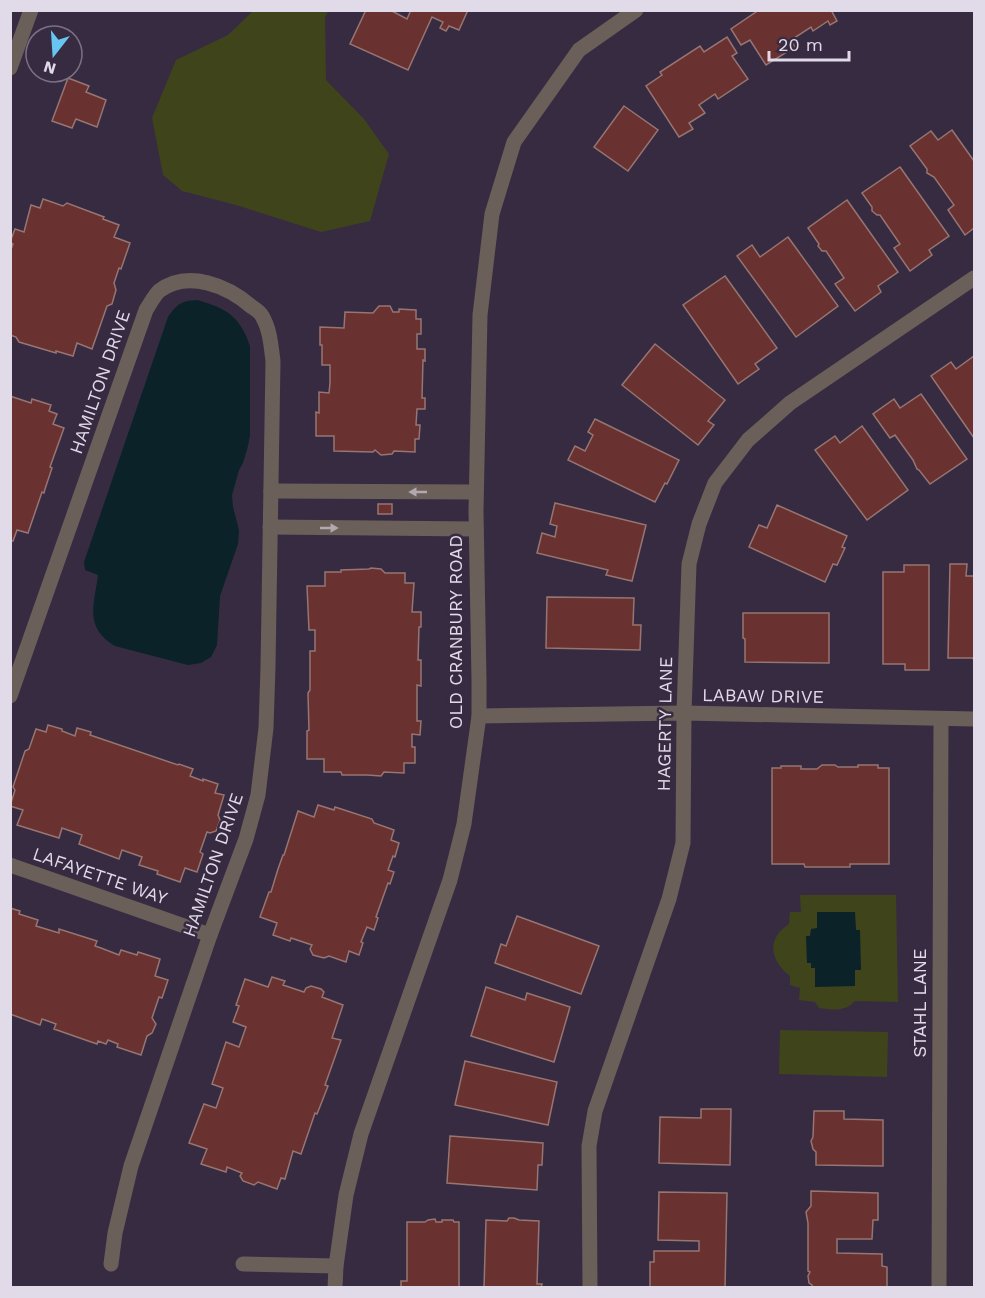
<svg xmlns="http://www.w3.org/2000/svg" width="985" height="1298" viewBox="0 0 985 1298" font-family="'Work Sans',sans-serif">
<style>
.green{fill:#3f441b}
.water{fill:#0a2228}
.building{fill:#69312f;stroke:#967572;stroke-width:1.5}
.lines{fill:none;stroke-linecap:round;stroke-linejoin:round}
.minor{stroke:#6b5f59;stroke-width:15}
.oneway{fill:#b2a9af}
.labels{text-anchor:middle;stroke-width:5;stroke-linejoin:round;paint-order:stroke}
.street-label{font-size:18px;fill:#e1dae9;stroke:#372b42}
</style>
<rect width="100%" height="100%" fill="#372b42"/>
<g class="green">
<polygon points="253,11 328,11 325,18 326,80 364,119 389,154 370,221 321,232 236,205 182,191 163,175 152,118 176,60 228,35"/>
<path d="M800,895H896L898,1002L855,1001C845,1012 833,1010 819,1008L815,1002L799,1000L800,988L790,985V976C770,960 766,939 789,924L790,912H801Z"/>
<polygon points="780,1030 888,1032 887,1077 779,1074"/>
</g>
<g class="water">
<path d="M197,300C226,308 240,316 250,346V435L248,446L243,463L239,470L232,495L233,507L239,530L238,544L220,596L217,645L211,657L201,663L188,665L115,646C84,627 94,606 98,575L85,570L84,562L168,317C177,304 181,301 197,300Z"/>
<polygon points="817,912 855,912 856,930 860,930 861,970 855,970 855,986 815,987 815,968 811,968 811,963 807,963 806,936 810,936 811,929 817,928"/>
</g>
<g class="building">
<polygon points="366,10 390,10 407,19 411,10 468,10 459,30 449,26 446,31 440,28 443,22 432,17 408,70 350,44"/>
<polygon points="759,10 831,10 837,21 830,25 828,21 813,31 811,27 791,40 795,47 766,65 750,40 741,45 731,29"/>
<polygon points="727,37 737,53 732,56 748,79 718,99 715,94 699,105 705,113 689,123 693,129 679,137 646,86 662,75 660,72 700,46 704,52"/>
<polygon points="68,78 89,86 86,92 106,100 97,127 76,119 72,128 52,121"/>
<polygon points="624,106 658,130 628,171 594,147"/>
<polygon points="952,130 974,161 974,228 965,235 948,210 954,205 934,177 927,173 927,169 910,146 931,131 938,140"/>
<polygon points="900,167 949,236 929,250 932,255 910,271 894,248 900,244 880,215 877,215 872,211 872,207 862,193"/>
<polygon points="43,199 63,206 67,203 104,217 103,219 119,225 114,237 130,243 121,269 119,268 114,283 116,290 112,304 107,306 92,349 77,343 73,356 56,351 56,353 19,342 16,337 10,335 10,252 13,244 10,242 15,229 24,232 31,205 40,208"/>
<polygon points="847,200 898,272 878,286 881,292 855,311 835,284 844,278 826,251 822,251 818,246 819,244 808,228"/>
<polygon points="788,237 838,306 796,337 737,256 752,245 760,257"/>
<polygon points="725,276 777,348 755,364 759,369 738,384 683,305"/>
<polygon points="379,306 390,306 393,312 399,312 399,309 416,310 416,319 421,319 421,334 417,334 417,349 425,349 425,361 423,360 422,398 425,398 425,409 417,409 416,425 420,425 419,439 415,439 415,452 394,451 392,454 381,455 375,450 373,452 334,451 334,436 316,436 316,412 319,413 319,392 329,393 330,383 330,365 322,365 322,345 320,345 320,327 344,328 345,312 373,313"/>
<polygon points="655,344 725,400 708,421 714,425 698,445 622,385"/>
<polygon points="974,356 974,438 931,376 951,362 956,369"/>
<polygon points="921,394 967,459 930,484 919,470 917,469 913,460 895,435 890,438 873,414 894,399 900,408"/>
<polygon points="10,396 31,403 32,399 51,405 49,411 57,414 53,424 64,428 50,467 52,468 45,489 44,493 42,492 28,533 17,530 13,541 10,540"/>
<polygon points="595,419 679,460 667,484 665,483 655,502 568,460 575,446 585,451 593,435 588,432"/>
<polygon points="862,426 908,490 867,520 815,450 835,436 840,443"/>
<polygon points="555,503 646,525 632,581 606,575 608,570 537,553 542,533 555,537 557,526 550,524"/>
<rect x="378" y="504" width="14" height="10"/>
<polygon points="777,505 847,536 842,547 845,548 837,565 833,564 825,582 749,547 759,525 767,528"/>
<polygon points="950,564 967,564 966,576 974,576 974,661 973,658 948,658"/>
<polygon points="904,565 929,565 929,670 905,670 905,664 883,664 883,572 904,572"/>
<polygon points="371,568 381,569 385,573 405,573 405,583 414,583 412,612 421,612 421,627 419,627 418,660 421,660 421,686 417,685 417,721 421,721 420,735 412,734 412,747 415,747 415,763 404,763 404,773 384,772 381,776 367,775 342,775 341,772 324,772 324,759 307,759 307,731 309,730 308,693 310,690 310,651 315,651 315,630 309,630 307,586 325,586 325,572 341,572 341,570 369,569"/>
<polygon points="547,597 634,598 633,625 641,625 640,650 546,648"/>
<polygon points="743,613 829,613 829,663 745,662 745,639 743,638"/>
<polygon points="48,725 62,729 62,731 75,736 77,728 91,732 90,735 178,765 179,764 193,769 190,776 203,781 203,779 218,784 215,793 224,795 218,815 220,820 216,831 210,833 207,832 200,852 203,854 197,872 185,868 180,882 157,874 158,871 139,865 142,857 122,850 119,859 79,844 82,835 62,828 59,838 17,825 23,810 10,806 15,790 13,787 25,751 29,749 36,729 46,732"/>
<polygon points="822,765 835,765 838,767 858,767 858,765 878,765 878,768 889,768 889,864 850,864 850,867 805,867 804,864 772,864 772,768 781,768 781,766 801,766 801,769 817,769"/>
<polygon points="318,805 334,810 335,807 372,819 374,823 394,830 391,840 399,843 395,857 393,856 388,870 394,872 390,884 388,883 376,917 378,918 374,930 367,927 361,942 363,943 359,955 349,951 346,962 329,956 324,958 313,955 310,949 312,945 291,938 290,941 273,935 277,923 260,917 269,892 271,892 278,869 283,855 284,855 298,811 314,817"/>
<polygon points="10,908 20,911 19,914 38,920 36,926 59,933 59,929 97,941 95,946 101,948 119,955 121,950 137,955 138,952 160,959 155,976 168,980 162,998 159,997 152,1018 156,1024 152,1033 147,1036 141,1055 117,1047 118,1044 108,1040 106,1044 98,1041 97,1044 54,1029 56,1024 45,1020 42,1019 40,1025 10,1014"/>
<polygon points="517,916 599,946 581,994 495,963 501,944 506,946"/>
<polygon points="272,977 285,981 283,985 304,992 306,988 311,986 321,989 324,992 322,997 343,1005 332,1038 341,1040 325,1085 328,1086 321,1104 317,1114 315,1113 301,1154 293,1151 285,1179 281,1178 277,1189 258,1182 254,1185 243,1181 240,1176 242,1173 227,1167 226,1172 201,1164 207,1149 189,1143 204,1104 216,1108 223,1088 212,1084 226,1042 239,1047 246,1027 233,1022 239,1006 236,1005 245,979 268,987"/>
<polygon points="486,987 525,1000 527,993 570,1007 554,1062 471,1036"/>
<polygon points="465,1061 557,1082 548,1125 455,1105"/>
<polygon points="701,1109 731,1109 730,1165 659,1163 660,1117 701,1118"/>
<polygon points="814,1111 844,1111 844,1119 883,1120 883,1166 816,1165 816,1152 813,1149 811,1141 813,1137"/>
<polygon points="450,1136 543,1143 542,1165 538,1165 537,1190 447,1183"/>
<polygon points="811,1191 878,1193 878,1220 873,1220 872,1239 837,1239 837,1253 882,1254 882,1266 887,1267 887,1288 812,1288 812,1285 809,1283 808,1276 810,1272 808,1271 808,1223 806,1212 811,1206"/>
<polygon points="659,1192 727,1193 725,1288 650,1288 650,1262 654,1262 654,1251 699,1251 699,1241 658,1240"/>
<polygon points="509,1218 514,1218 519,1220 539,1221 537,1284 542,1284 541,1288 484,1288 486,1220 507,1221"/>
<polygon points="435,1219 436,1222 442,1222 442,1220 453,1220 454,1222 459,1222 459,1288 401,1288 401,1281 407,1281 407,1222 425,1222 428,1220"/>
</g>
<g class="lines">
<g class="minor">
<polyline points="10,68 31,10"/>
<polyline points="271,491 476,492"/>
<polyline points="270,527 476,529"/>
<path d="M10,696L146,310C150,304 154,296 159,291C188,269 228,286 252,307C255,309 260,312 262,316C270,329 271,346 273,361L268,667L266,728L258,795L246,839L210,935L131,1166L115,1233L111,1264"/>
<polyline points="479,716 684,713 974,719"/>
<polyline points="10,865 210,935"/>
<polyline points="243,1264 336,1266"/>
<polyline points="335,1288 336,1266 346,1195 361,1134 450,880 464,824 479,716 479,681 476,511 480,315 492,214 514,142 579,50 636,10"/>
<polyline points="590,1288 589,1146 595,1111 669,899 683,843 684,713 689,564 699,524 715,483 748,440 790,403 974,278"/>
<polyline points="939,1288 941,719"/>
</g>
</g>
<defs><path id="oneway-solid" d="M-6-.8H1V-3.2L6.5 0L1 3.2V.8H-6Z" transform="scale(1.5)"/></defs>
<g class="oneway">
<use href="#oneway-solid" transform="translate(418 492) rotate(-180)"/>
<use href="#oneway-solid" transform="translate(329 528)"/>
</g>
<g class="labels">
<g class="street-label">
<text transform="translate(100 382) rotate(-71)" y="6">HAMILTON DRIVE</text>
<text transform="translate(456 632) rotate(-90)" y="6">OLD CRANBURY ROAD</text>
<text transform="translate(763 696) rotate(1)" y="6">LABAW DRIVE</text>
<text transform="translate(665 724) rotate(-89)" y="6">HAGERTY LANE</text>
<text transform="translate(213 865) rotate(-71)" y="6">HAMILTON DRIVE</text>
<text transform="translate(100 876) rotate(19)" y="6">LAFAYETTE WAY</text>
<text transform="translate(920 1003) rotate(-90)" y="6">STAHL LANE</text>
</g>
</g>
<rect width="985" height="1298" fill="none" stroke="#e1dae9" stroke-width="24"/>
<g transform="translate(54 54) rotate(197)"><circle r="28" fill="#372b42" stroke="#7b7185" stroke-width="1.5"/>
<path d="M0-4.5L10 22L0 15L-10 22Z" fill="#68c4f0"/>
<text y="-9" font-size="16" font-weight="bold" text-anchor="middle" fill="#e1dae9">N</text>
</g>
<path d="M769 51v9h80v-9" fill="none" stroke="#e1dae9" stroke-width="3"/>
<text x="778" y="51" font-size="18" fill="#e1dae9" stroke="#372b42" stroke-width="4.5" paint-order="stroke">20 m</text>
</svg>
